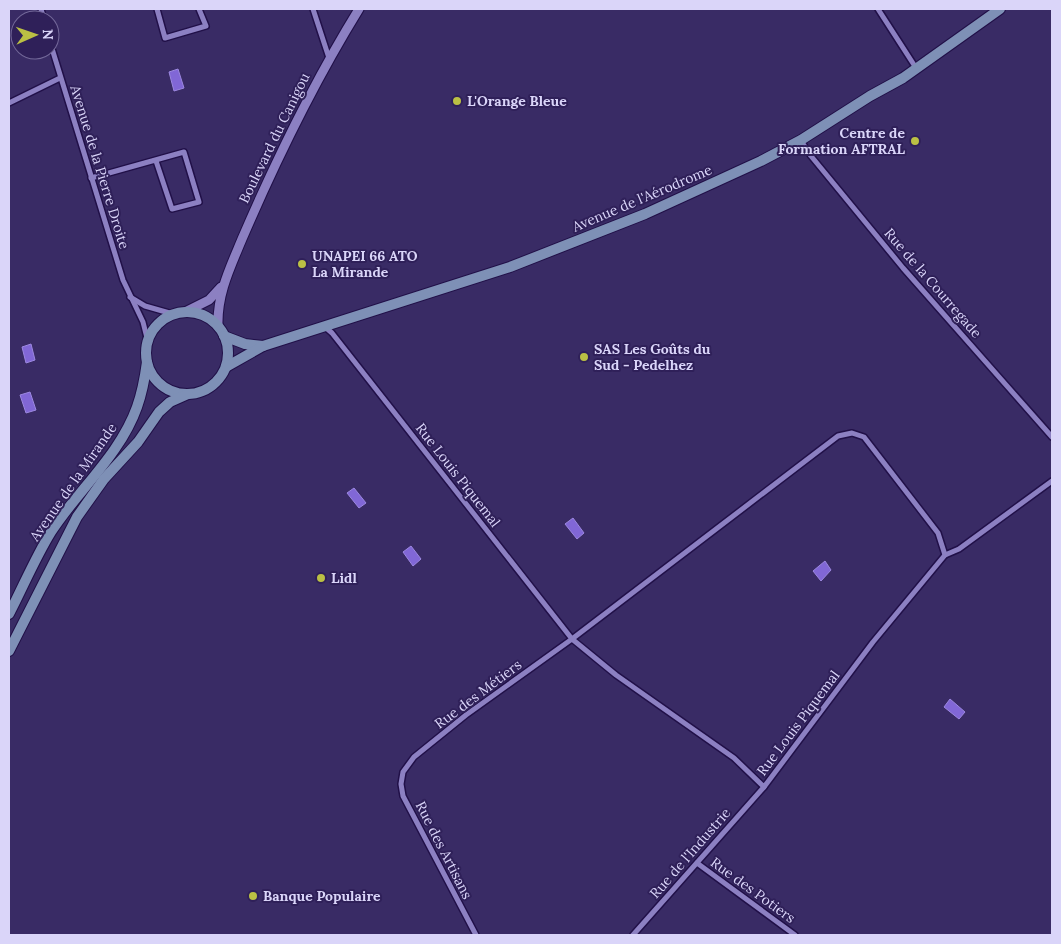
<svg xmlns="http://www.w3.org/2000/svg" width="1061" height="944" viewBox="0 0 1061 944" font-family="Lora,serif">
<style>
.water{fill:#8167d6;stroke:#9c88e0}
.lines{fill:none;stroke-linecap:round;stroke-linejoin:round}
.minor-casing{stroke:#211048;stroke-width:8}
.tertiary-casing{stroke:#211048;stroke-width:11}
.secondary-casing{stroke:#211048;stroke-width:12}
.minor{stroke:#8c80c2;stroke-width:5}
.tertiary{stroke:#8c80c2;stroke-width:9}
.secondary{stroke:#7e90b6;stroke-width:10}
.poi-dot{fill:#bbc044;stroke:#2f2059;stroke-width:2}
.labels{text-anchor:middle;stroke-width:4;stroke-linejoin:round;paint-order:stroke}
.poi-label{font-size:14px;font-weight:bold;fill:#dad5f9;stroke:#2f2059;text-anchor:start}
.street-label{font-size:14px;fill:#dad5f9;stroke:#2f2059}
</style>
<rect width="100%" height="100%" fill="#392b65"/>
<g class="water">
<polygon points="178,69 184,88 174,91 169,72"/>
<polygon points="31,344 35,360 26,363 22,347"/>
<polygon points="30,392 36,410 26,413 20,395"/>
<polygon points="354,488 366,503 359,508 347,493"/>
<polygon points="573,518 584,533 577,539 565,524"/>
<polygon points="411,546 421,559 413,566 403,552"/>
<polygon points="825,561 831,570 821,581 813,571"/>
<polygon points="950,699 965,712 959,719 944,707"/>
</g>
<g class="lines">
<defs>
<g id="minor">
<polyline points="41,9 44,20"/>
<polyline points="157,9 165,38 206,26 199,9"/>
<polyline points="313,9 329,58"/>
<polyline points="878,9 916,68"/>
<polyline points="50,42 123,280 143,322 148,342"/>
<polyline points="9,103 60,78"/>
<polyline points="801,141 811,156 903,268 1052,437"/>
<polyline points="91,178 184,152 199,202 172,209 156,161"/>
<polyline points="130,297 145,306 173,314"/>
<polyline points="324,326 332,333 572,639 616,675 734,758 764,787 873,642 945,555 959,549 1052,481"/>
<polyline points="697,863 795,935"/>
<polyline points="476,935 403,796 401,784 403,772 414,757 466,715 572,639 838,436 852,433 864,437 938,533 945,555"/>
<polyline points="633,935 764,787"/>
</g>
<g id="tertiary">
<polyline points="185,312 209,300 221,287"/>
<path d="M218,326C217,294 230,268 242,239C276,160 314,82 359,9"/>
</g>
<g id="secondary">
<circle cx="187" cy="353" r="41"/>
<polyline points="224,336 245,344 263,346"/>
<polyline points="226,367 263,346 510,267 645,214 761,161 801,140 870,96 903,78 1000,9"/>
<path d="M9,614C23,587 35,558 51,532C78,490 120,455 137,407C142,393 145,377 147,362"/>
<polyline points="9,651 77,517 104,479 138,442 159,412 170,402 188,394"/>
</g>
</defs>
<use href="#minor" class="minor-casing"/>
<use href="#tertiary" class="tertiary-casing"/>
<use href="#secondary" class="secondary-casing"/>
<use href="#minor" class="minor"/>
<use href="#tertiary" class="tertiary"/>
<use href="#secondary" class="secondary"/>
</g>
<g class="poi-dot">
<circle cx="457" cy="101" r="5"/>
<circle cx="915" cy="141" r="5"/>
<circle cx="302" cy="264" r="5"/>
<circle cx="584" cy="357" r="5"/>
<circle cx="321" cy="578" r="5"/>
<circle cx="253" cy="896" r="5"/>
</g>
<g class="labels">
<g class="poi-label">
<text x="467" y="106">L'Orange Bleue</text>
<text x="905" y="138" text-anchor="end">Centre de<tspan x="905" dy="16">Formation AFTRAL</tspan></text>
<text x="312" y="261">UNAPEI 66 ATO<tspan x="312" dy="16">La Mirande</tspan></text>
<text x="594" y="354">SAS Les Goûts du<tspan x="594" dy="16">Sud - Pedelhez</tspan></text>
<text x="331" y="583">Lidl</text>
<text x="263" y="901">Banque Populaire</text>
</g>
<g class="street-label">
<text transform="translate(274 138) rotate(-64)" y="5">Boulevard du Canigou</text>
<text transform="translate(100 167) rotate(73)" y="5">Avenue de la Pierre Droite</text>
<text transform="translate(642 198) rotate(-23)" y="5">Avenue de l'Aérodrome</text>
<text transform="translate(933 283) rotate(49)" y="5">Rue de la Courregade</text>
<text transform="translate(458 475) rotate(52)" y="5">Rue Louis Piquemal</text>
<text transform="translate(73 482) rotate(-55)" y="5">Avenue de la Mirande</text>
<text transform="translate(478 694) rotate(-37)" y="5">Rue des Métiers</text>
<text transform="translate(798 723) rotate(-53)" y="5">Rue Louis Piquemal</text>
<text transform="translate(444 850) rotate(63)" y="5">Rue des Artisans</text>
<text transform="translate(690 853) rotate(-49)" y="5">Rue de l'Industrie</text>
<text transform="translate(753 890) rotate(36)" y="5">Rue des Potiers</text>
</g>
</g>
<rect width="1061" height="944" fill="none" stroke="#dad5f9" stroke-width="20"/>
<g transform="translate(35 35) rotate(88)"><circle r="24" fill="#2f2059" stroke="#736899"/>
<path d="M0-4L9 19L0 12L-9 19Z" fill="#bbc044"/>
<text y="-8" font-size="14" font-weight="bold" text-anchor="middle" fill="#dad5f9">N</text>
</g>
</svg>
